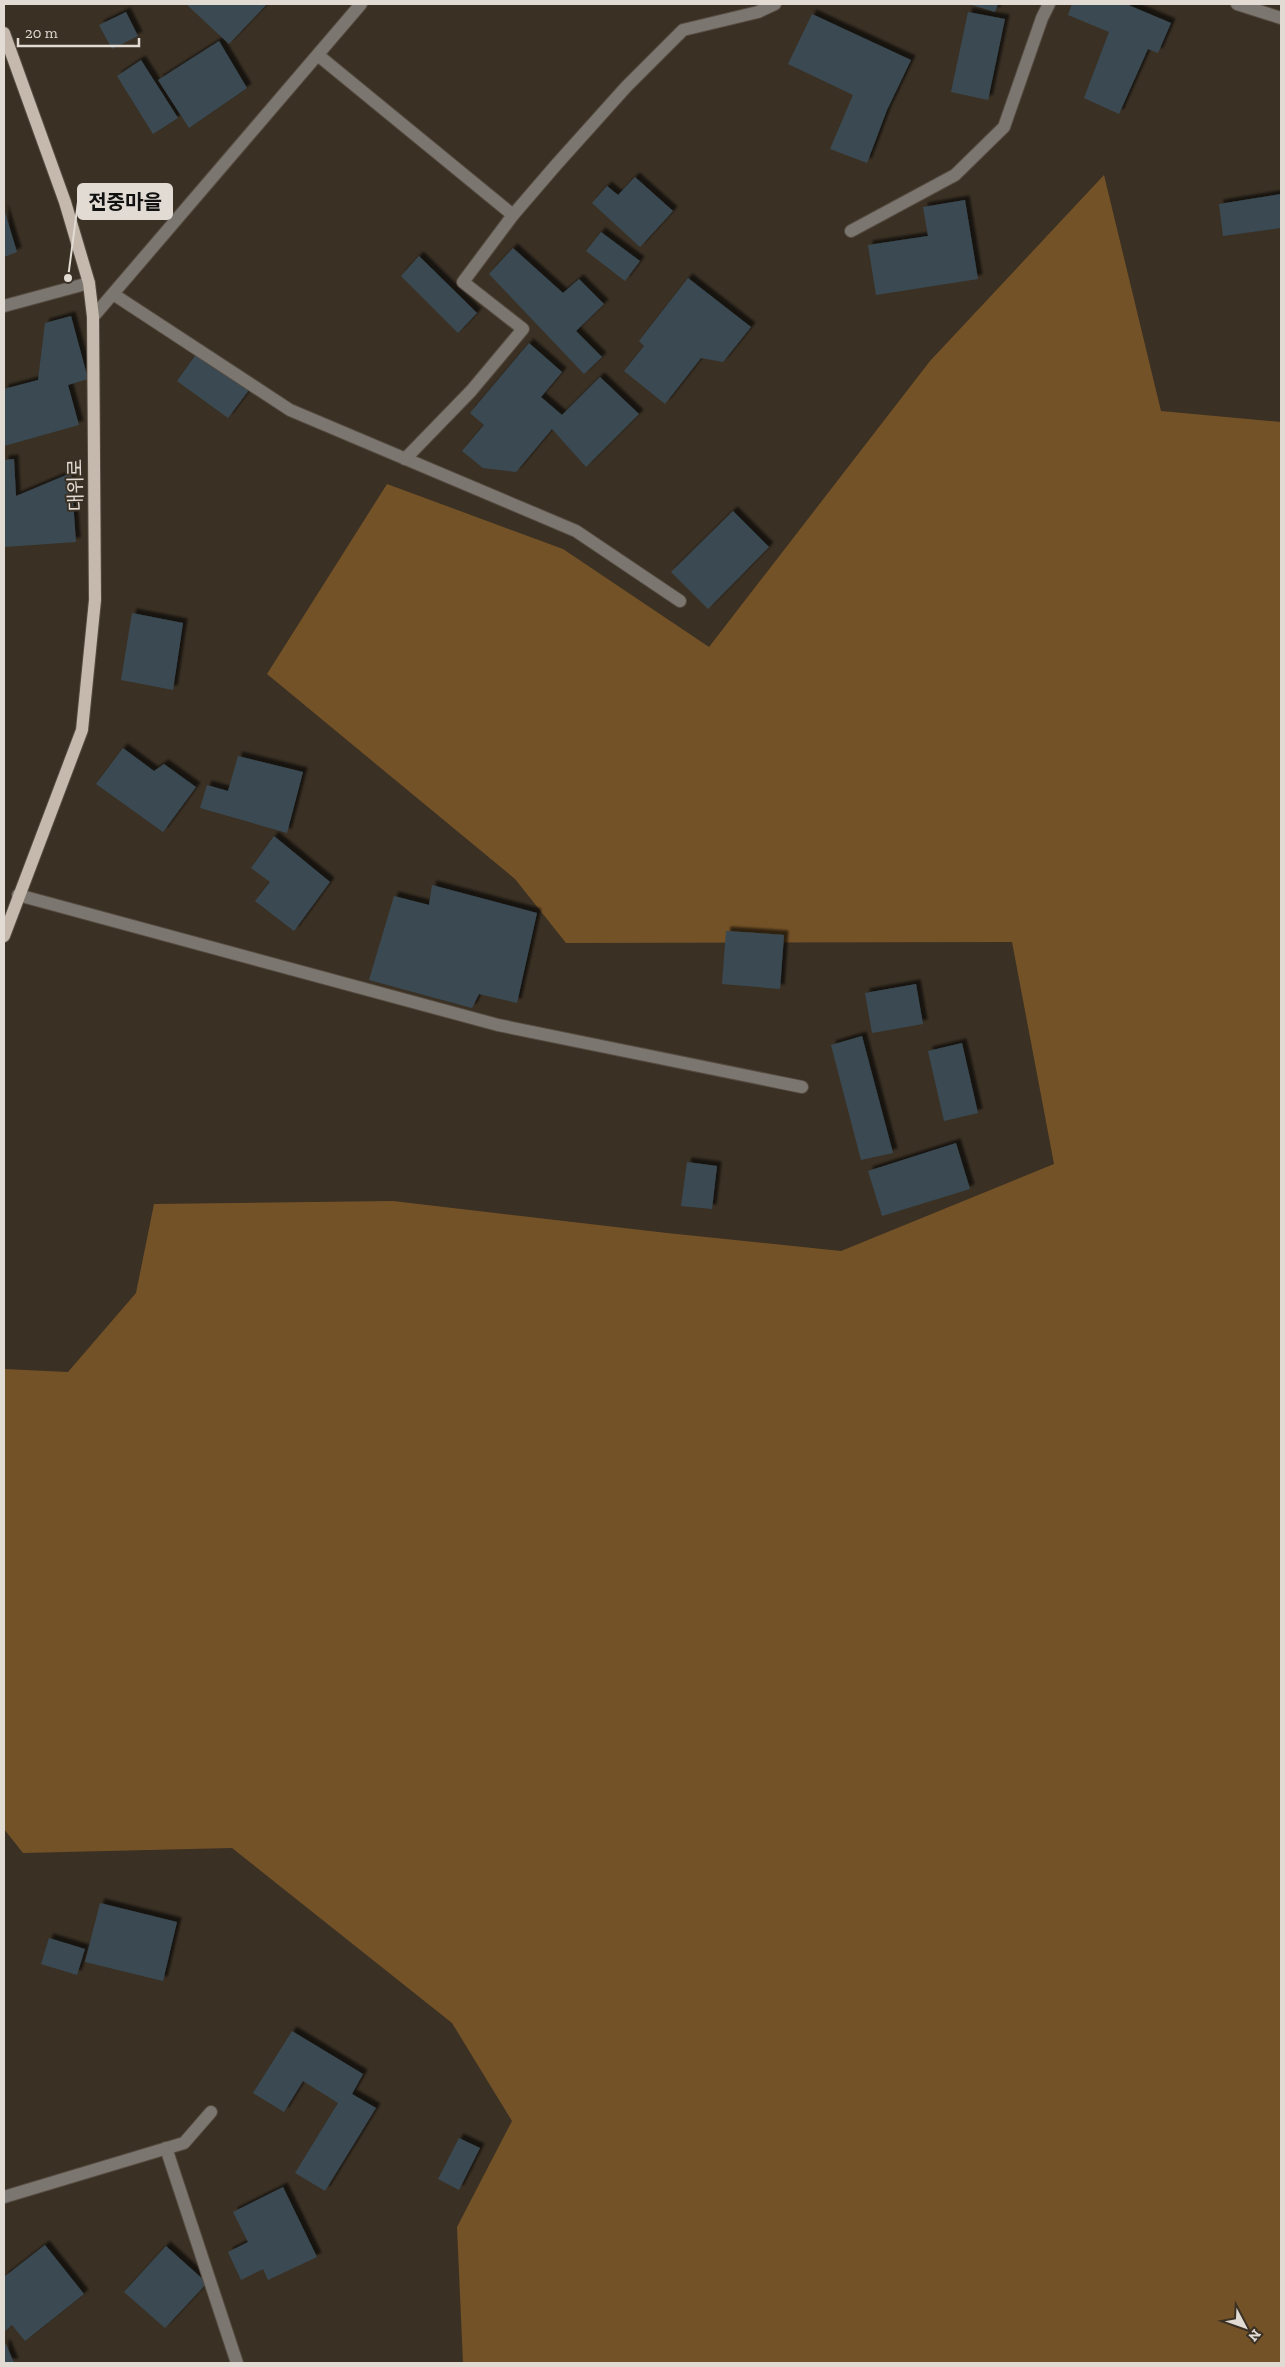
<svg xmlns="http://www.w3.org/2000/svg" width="1285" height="2367" viewBox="0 0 1285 2367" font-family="'Zilla Slab','Noto Sans KR',serif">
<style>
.green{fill:#745227}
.building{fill:#3a4a53;filter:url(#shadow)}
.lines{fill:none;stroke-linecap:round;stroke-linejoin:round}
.minor-casing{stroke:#554b40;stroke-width:14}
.major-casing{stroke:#554b40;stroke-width:14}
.minor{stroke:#7b7670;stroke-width:12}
.major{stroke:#c4b9ac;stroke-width:12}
.labels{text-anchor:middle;stroke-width:4;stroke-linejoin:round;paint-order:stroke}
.street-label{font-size:19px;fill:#e2dbd4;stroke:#3a3024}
.leader{fill:none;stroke:#e2dbd4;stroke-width:2}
.callout-dot{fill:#e2dbd4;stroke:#3a3024;stroke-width:2}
.callout{fill:#e2dbd4;stroke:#e2dbd4;stroke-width:2}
.callout-label{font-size:20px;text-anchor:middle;font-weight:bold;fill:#111}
</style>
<defs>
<filter id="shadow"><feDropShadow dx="4.5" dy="-4.5" stdDeviation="1" flood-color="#0009"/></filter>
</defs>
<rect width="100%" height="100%" fill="#3a3024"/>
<polygon class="green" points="1104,175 1161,411 1281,422 1281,2363 463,2363 457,2227 512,2121 452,2023 232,1848 23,1853 4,1829 4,1369 68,1372 136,1293 154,1204 393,1201 667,1233 841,1251 1054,1164 1012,942 566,943 515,879 267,674 387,484 563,549 709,647 930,361"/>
<g class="building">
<polygon points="186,4 264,4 266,5 229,44"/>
<polygon points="969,4 998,4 995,12"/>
<polygon points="1072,4 1126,4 1171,23 1158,53 1148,49 1119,114 1084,98 1109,32 1068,15"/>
<polygon points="126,12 138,36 112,49 99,25"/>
<polygon points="968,12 1005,19 988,100 951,92"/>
<polygon points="812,14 911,60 887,110 867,163 830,149 853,95 788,64"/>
<polygon points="219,41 247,88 189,128 158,80"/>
<polygon points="141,60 178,118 153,134 117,76"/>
<polygon points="635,177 673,211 640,247 592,203 607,186 618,195"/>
<polygon points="1281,194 1281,228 1223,236 1219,204"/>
<polygon points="965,200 978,279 876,295 868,245 928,236 923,207"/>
<polygon points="4,209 17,252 4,257"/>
<polygon points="601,232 640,261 625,281 586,251"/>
<polygon points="513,248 563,293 579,279 604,304 576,331 602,357 584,374 489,274"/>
<polygon points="419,256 477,313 458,333 401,276"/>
<polygon points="688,278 751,327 723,362 701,358 665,404 624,371 644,346 639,341"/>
<polygon points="71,316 88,379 68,385 79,425 4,446 4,389 38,380 45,323"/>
<polygon points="529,343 562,372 541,397 562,415 600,377 639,414 586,467 552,429 516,472 483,468 462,451 484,425 470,413"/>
<polygon points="197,353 249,390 228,418 177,381"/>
<polygon points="14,459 16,496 71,473 76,542 4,547 4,460"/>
<polygon points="733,511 769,547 708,609 671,572"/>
<polygon points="132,613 183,623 173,690 121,680"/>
<polygon points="123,748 154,771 164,764 196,787 163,832 96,784"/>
<polygon points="238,756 303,772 287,833 200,808 207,785 228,791"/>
<polygon points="274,836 330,882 294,931 255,901 270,882 251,868"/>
<polygon points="432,885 537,913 517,1003 479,994 472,1008 369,980 394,896 429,905"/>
<polygon points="726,931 784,935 780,989 722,984"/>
<polygon points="916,984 923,1024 872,1033 865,993"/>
<polygon points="862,1036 893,1153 861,1160 831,1045"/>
<polygon points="962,1043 978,1113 944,1121 928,1051"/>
<polygon points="956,1143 970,1189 882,1216 868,1171"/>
<polygon points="687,1162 717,1166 712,1209 681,1206"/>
<polygon points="100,1903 177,1922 163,1981 85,1962"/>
<polygon points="49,1938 85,1949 77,1975 41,1964"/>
<polygon points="292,2031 363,2074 352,2094 376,2108 325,2191 295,2173 338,2103 303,2081 284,2112 253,2093"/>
<polygon points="459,2138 480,2148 459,2190 438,2179"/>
<polygon points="283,2187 317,2257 268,2280 263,2269 241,2280 228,2252 248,2242 233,2212"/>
<polygon points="45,2245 84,2294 25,2341 12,2325 4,2332 4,2277"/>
<polygon points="166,2246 207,2283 165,2328 124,2292"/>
<polygon points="6,2344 14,2363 4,2363 4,2345"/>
</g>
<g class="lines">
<defs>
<g id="minor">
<polyline points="1237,4 1281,18"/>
<polyline points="319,56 513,215"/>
<polyline points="851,231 955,175 1004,127 1042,18 1049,4"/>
<polyline points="113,294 290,410 576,531 680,601"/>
<polyline points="4,306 89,283"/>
<polyline points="93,317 361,4"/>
<polyline points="405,459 471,391 523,329 463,282 513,215 556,165 626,87 683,30 758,12 775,4"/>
<polyline points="18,895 498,1025 802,1087"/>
<polyline points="166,2148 237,2363"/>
<polyline points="4,2197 184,2143 211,2112"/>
</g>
<polyline id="major" points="4,33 65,202 89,283 93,317 95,600 82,730 4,936"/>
</defs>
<use href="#minor" class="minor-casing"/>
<use href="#major" class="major-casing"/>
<use href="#minor" class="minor"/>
<use href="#major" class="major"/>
</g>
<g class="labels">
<g class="street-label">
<text transform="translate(75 485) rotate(-91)" y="7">대위로</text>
</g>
</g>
<path class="leader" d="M68 278L78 202"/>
<circle class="callout-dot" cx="68" cy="278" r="5"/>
<rect class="callout" x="78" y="184" width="94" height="35" rx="5"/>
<g class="callout-label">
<text x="125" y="209">전중마을</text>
</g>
<rect width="1285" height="2367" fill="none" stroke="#e2dbd4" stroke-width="10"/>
<g transform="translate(1245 2327) rotate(131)" stroke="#3a3024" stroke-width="4" paint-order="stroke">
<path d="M0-4L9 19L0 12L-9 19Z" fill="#e2dbd4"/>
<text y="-8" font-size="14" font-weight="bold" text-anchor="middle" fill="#e2dbd4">N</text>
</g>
<path d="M18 38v8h121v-8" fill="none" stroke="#e2dbd4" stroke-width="2.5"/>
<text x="25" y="38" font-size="15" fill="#e2dbd4" stroke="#3a3024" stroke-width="4" paint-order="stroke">20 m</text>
</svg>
